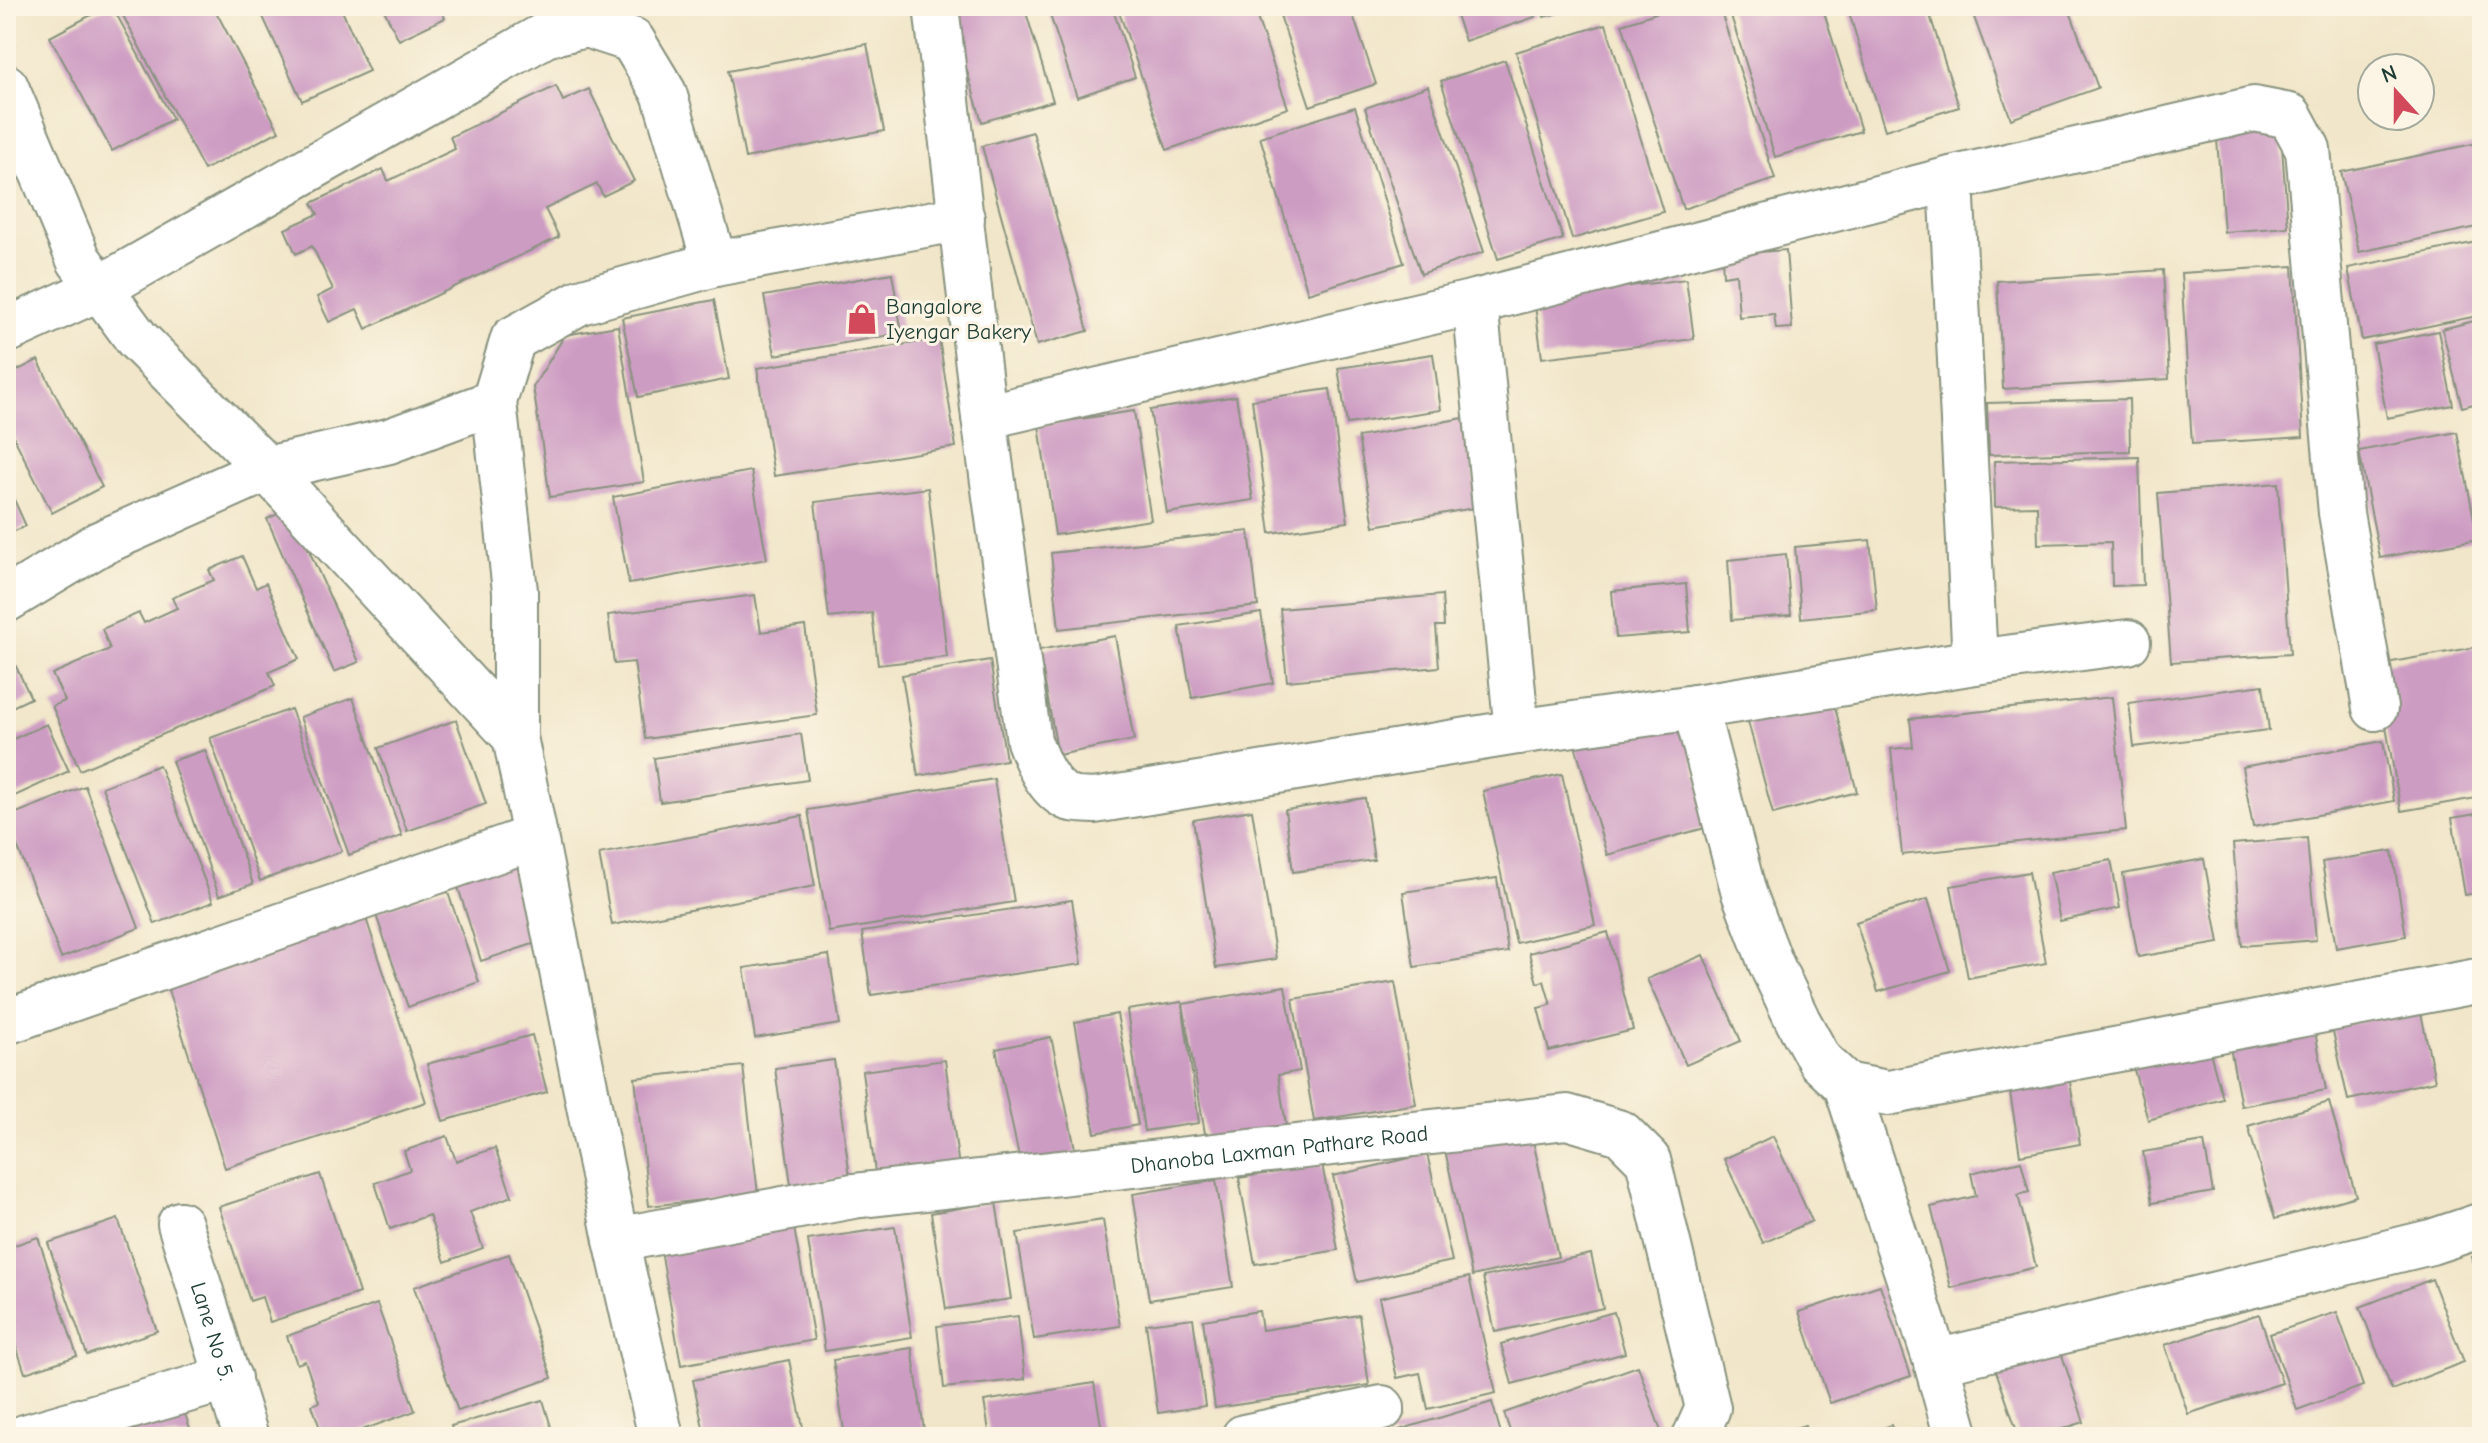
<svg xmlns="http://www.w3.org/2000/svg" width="2488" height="1443" viewBox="0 0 2488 1443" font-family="'Comic Neue',sans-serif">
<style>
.building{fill:#cd9cc3}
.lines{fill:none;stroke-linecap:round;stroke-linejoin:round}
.minor-casing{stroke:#88927e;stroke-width:48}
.minor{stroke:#fff;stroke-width:44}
.labels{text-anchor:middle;stroke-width:6;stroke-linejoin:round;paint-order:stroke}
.poi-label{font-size:22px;fill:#1f3d34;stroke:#fcf5e5;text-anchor:start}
.street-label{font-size:22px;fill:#1f3d34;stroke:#fcf5e5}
</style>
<rect width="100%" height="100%" fill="#fcf5e5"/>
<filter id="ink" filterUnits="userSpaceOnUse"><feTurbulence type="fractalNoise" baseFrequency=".0125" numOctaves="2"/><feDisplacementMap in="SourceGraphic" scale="16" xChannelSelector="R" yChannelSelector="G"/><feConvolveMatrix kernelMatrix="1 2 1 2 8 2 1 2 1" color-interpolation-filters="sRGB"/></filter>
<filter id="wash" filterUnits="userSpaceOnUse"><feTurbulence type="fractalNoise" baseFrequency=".006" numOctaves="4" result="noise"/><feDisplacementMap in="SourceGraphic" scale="32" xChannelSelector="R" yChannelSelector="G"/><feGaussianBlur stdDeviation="1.8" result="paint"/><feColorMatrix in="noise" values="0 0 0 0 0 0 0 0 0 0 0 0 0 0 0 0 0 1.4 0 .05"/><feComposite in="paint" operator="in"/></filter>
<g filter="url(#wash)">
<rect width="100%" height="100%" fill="#f1e6c9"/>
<g id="blocks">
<g class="building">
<polygon points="108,6 112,6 173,119 112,151 50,37"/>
<polygon points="118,6 213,6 279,131 204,170"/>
<polygon points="258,6 340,6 369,71 302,101"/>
<polygon points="382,6 439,6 445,18 399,40"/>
<polygon points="948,6 1024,6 1053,101 982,122"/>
<polygon points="1047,6 1112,6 1135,77 1077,97"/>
<polygon points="1117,6 1253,6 1288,108 1167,150"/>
<polygon points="1277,6 1350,6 1376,84 1310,106"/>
<polygon points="1461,6 1531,6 1535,17 1465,41 1454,9"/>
<polygon points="1541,6 1580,6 1580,7 1544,17"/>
<polygon points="1677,6 1719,6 1775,179 1683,209 1622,24"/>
<polygon points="1728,6 1822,6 1861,131 1775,157"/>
<polygon points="1847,6 1927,6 1959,107 1885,130"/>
<polygon points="1970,6 2068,6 2098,88 2011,119"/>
<polygon points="1606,24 1663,212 1572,239 1516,52"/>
<polygon points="867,44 884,131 745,158 728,71"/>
<polygon points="1505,60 1563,239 1498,259 1441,81"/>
<polygon points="556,86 563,101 589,89 634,181 603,196 597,184 545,209 559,237 366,329 357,309 329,322 317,297 333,289 312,246 296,254 285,229 318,214 312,203 383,169 388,181 455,149 450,137"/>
<polygon points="1428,86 1484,252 1421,274 1365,108"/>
<polygon points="1355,107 1404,263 1308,293 1260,137"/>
<polygon points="2280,121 2288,227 2224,232 2216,126"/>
<polygon points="1033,132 1088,331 1037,345 982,146"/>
<polygon points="2482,142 2482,226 2359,252 2341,172"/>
<polygon points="2482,241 2482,315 2362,340 2348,268"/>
<polygon points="1786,250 1792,328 1776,329 1774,314 1739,317 1736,274 1723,276 1722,255"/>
<polygon points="2293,266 2303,437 2192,444 2181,273"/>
<polygon points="2163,270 2169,379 2003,389 1997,281"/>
<polygon points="892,273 902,333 775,355 764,296"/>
<polygon points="1686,279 1694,339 1542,358 1534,298"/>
<polygon points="714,300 729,379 638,397 622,318"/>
<polygon points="2482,319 2482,402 2462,407 2442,329"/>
<polygon points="618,326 644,482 550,497 533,387 565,335"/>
<polygon points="2438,331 2453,405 2387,418 2373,344"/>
<polygon points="939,339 956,447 774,476 757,368"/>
<polygon points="1433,354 1441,410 1347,424 1338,368"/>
<polygon points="38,360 102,487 52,513 6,422 6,376"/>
<polygon points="1330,389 1348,522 1270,533 1252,400"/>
<polygon points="1236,396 1253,500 1167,513 1150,410"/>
<polygon points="2129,399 2130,451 1989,455 1987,403"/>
<polygon points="1134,411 1151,520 1055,535 1039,425"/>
<polygon points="1464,418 1479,507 1374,526 1358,437"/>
<polygon points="2457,432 2478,539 2380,558 2359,451"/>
<polygon points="2139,457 2143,585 2112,586 2111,542 2038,544 2037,506 1995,507 1994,461"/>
<polygon points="751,471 767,559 629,584 613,497"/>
<polygon points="6,482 26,526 6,535"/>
<polygon points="2278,483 2290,654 2171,662 2158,493"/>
<polygon points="928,488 947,657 878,665 872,613 829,618 815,502"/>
<polygon points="290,508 359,662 334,672 267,519"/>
<polygon points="1249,531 1258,606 1059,629 1051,553"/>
<polygon points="1870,540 1877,610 1801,618 1795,547"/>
<polygon points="1786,554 1791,615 1732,620 1728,560"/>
<polygon points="242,556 256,588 266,583 299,659 269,672 275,686 80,770 52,706 65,701 52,674 110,649 102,629 139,613 144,623 177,608 172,598 214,580 209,570"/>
<polygon points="1686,584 1690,632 1616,638 1612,591"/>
<polygon points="755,595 761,632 805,626 817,715 645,739 634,662 614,664 608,615"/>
<polygon points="1442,595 1444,626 1436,626 1439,667 1287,681 1280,609"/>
<polygon points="1261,613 1273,683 1192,698 1179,626"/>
<polygon points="1115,636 1134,740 1058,755 1039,650"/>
<polygon points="2482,646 2482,797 2401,811 2375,665"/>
<polygon points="12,658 31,698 6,710 6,661"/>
<polygon points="990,660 1006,760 918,776 902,675"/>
<polygon points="2263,685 2269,730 2134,747 2129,703"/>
<polygon points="1831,692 1857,792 1773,814 1746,714"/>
<polygon points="2112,697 2126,830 1902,855 1891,749 1913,747 1910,719"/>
<polygon points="353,698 402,836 349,855 300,717"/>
<polygon points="291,709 342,851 260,881 210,738"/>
<polygon points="1680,714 1712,826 1607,855 1575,745"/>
<polygon points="456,720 486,804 407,831 378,748"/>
<polygon points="47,724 69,771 6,800 6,742"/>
<polygon points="801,734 808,780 660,802 654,758"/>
<polygon points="2383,741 2394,801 2253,827 2242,767"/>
<polygon points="205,750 253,884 219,896 172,761"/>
<polygon points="159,765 213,902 155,924 102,787"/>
<polygon points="1562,774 1595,925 1516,943 1483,791"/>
<polygon points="994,779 1014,902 829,932 808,810"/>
<polygon points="85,786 139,928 61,958 6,817"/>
<polygon points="1365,798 1374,860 1293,872 1285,810"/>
<polygon points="1252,810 1276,959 1216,968 1193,820"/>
<polygon points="2482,813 2482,892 2465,895 2452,818"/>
<polygon points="802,816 815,886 612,925 599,854"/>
<polygon points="2307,838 2316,940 2242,946 2233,844"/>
<polygon points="2392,851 2406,936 2336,948 2322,862"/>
<polygon points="514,852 542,941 481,961 453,871"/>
<polygon points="2204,859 2219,943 2138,957 2123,874"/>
<polygon points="2111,860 2120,908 2060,921 2050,872"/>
<polygon points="2029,872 2046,963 1968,978 1951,886"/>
<polygon points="1497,878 1508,952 1414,967 1403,892"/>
<polygon points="446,887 479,982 408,1007 375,912"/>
<polygon points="1928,899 1950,971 1878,992 1856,922"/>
<polygon points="1072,900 1082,964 871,995 862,932"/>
<polygon points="364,912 426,1102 225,1168 164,977"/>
<polygon points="1608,932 1633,1030 1549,1051 1538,1008 1551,1005 1544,981 1537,983 1529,953"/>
<polygon points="829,955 840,1024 755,1038 744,968"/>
<polygon points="1703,955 1741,1041 1686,1065 1647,979"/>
<polygon points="1395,982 1416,1104 1314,1121 1293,999"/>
<polygon points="1285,986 1300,1071 1278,1075 1287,1131 1207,1145 1183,1004"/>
<polygon points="1182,1002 1199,1123 1144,1131 1127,1010"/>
<polygon points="2420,1008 2435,1081 2348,1100 2332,1027"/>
<polygon points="1117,1014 1138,1125 1095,1133 1075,1022"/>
<polygon points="2314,1026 2326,1090 2241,1106 2229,1042"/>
<polygon points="532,1035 547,1092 443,1121 427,1064"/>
<polygon points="1051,1037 1076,1153 1021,1166 996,1049"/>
<polygon points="2206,1038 2223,1099 2148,1120 2131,1059"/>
<polygon points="834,1060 850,1177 791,1185 775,1068"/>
<polygon points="945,1060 959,1168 876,1180 862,1071"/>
<polygon points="743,1066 758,1194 649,1206 635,1078"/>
<polygon points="2069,1076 2080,1144 2020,1155 2009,1086"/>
<polygon points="2329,1102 2356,1196 2275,1219 2248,1126"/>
<polygon points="1531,1131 1558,1257 1472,1276 1445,1150"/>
<polygon points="447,1136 456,1161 495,1148 512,1196 470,1212 483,1248 445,1262 429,1215 390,1229 375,1183 410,1170 404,1151"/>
<polygon points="1773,1136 1812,1221 1763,1243 1724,1159"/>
<polygon points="2204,1142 2213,1192 2152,1203 2143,1152"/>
<polygon points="1427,1154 1452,1261 1357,1282 1333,1176"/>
<polygon points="2021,1161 2029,1192 2018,1195 2036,1267 1951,1288 1931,1207 1976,1196 1971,1173"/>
<polygon points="1322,1164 1338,1250 1255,1264 1239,1178"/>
<polygon points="320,1174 359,1293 270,1322 262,1297 250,1301 219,1207"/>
<polygon points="1216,1180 1233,1287 1149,1300 1133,1194"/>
<polygon points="996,1202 1011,1299 946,1309 931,1213"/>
<polygon points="118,1219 157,1331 87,1355 48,1243"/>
<polygon points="1103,1220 1120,1326 1034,1339 1017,1233"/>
<polygon points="793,1222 814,1340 681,1365 660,1245"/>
<polygon points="895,1227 912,1337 825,1351 808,1240"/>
<polygon points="38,1237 77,1356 25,1373 6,1315 6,1248"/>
<polygon points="509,1254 552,1378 458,1411 414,1287"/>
<polygon points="1591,1254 1603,1308 1495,1332 1483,1277"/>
<polygon points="2482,1254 2482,1285 2481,1285 2472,1257"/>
<polygon points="1469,1277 1496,1393 1428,1409 1420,1373 1397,1378 1379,1298"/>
<polygon points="2432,1279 2464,1362 2392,1390 2360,1307"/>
<polygon points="1880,1285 1911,1376 1830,1403 1799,1312"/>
<polygon points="377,1304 415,1411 343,1437 323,1437 312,1405 319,1402 305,1361 297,1364 287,1336"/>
<polygon points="1259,1311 1262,1330 1359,1315 1369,1385 1215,1408 1203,1320"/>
<polygon points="1614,1312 1625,1353 1512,1384 1501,1344"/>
<polygon points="2337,1312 2363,1386 2297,1410 2270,1334"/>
<polygon points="2259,1314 2282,1383 2188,1414 2165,1345"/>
<polygon points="1018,1316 1025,1379 944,1388 937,1326"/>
<polygon points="1193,1318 1205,1406 1158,1413 1146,1324"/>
<polygon points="2059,1346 2084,1422 2037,1437 2019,1437 1995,1368"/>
<polygon points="912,1348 925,1437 845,1437 833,1360"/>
<polygon points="789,1360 805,1437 705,1437 693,1380"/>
<polygon points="1638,1366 1663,1437 1512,1437 1504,1413"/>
<polygon points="1094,1383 1103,1437 990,1437 984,1401"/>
<polygon points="543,1400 554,1437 454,1437 451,1426"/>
<polygon points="1492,1402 1502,1437 1379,1437 1379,1436"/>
<polygon points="183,1408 193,1437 120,1437 118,1430"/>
<polygon points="1805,1425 1809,1437 1768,1437 1768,1436"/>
<polygon points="1891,1425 1895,1437 1860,1437"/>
</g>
</g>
</g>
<g filter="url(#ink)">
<use href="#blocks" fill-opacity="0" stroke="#88927e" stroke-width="2"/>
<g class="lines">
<defs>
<g id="minor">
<path d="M936,6L984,417L1029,741C1037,762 1047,788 1068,798C1075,801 1086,800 1094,801L1517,732L1695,707L1975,662L2128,642"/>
<polyline points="6,87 79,260 137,339 267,469 515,737 616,1240 661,1437"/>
<polyline points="1951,179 1975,662"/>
<polyline points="1475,302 1517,732"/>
<polyline points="6,331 100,288 545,35 586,25 632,40 664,93 715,264"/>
<polyline points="984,417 1475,302 1951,179 2254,109 2290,116 2308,149 2341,513 2375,708"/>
<polyline points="6,600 99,544 267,469 389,441 494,402"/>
<polyline points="1695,707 1744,893 1771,964 1798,1021 1820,1061 1846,1085 1888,1093 2482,980"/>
<polyline points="515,737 515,591 494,402 513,339 580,302 715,264 962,218"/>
<polyline points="6,1022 535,837"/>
<polyline points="1846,1085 1936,1362 1957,1437"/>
<path id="s1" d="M180,1224L246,1437"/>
<path id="s2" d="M616,1240L853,1196L1567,1117L1621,1133L1648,1160L1708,1408L1695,1437"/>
<polyline points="1936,1362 2431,1242 2482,1225"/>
<polyline points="25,1437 229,1378"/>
<polyline points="1244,1437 1382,1408"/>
</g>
</defs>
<use href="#minor" class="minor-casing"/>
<use href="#minor" class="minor"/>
</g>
</g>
<defs>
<symbol id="shop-bare" viewBox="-9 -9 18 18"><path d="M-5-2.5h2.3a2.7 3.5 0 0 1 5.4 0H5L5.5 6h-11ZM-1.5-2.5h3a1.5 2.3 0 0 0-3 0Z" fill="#d1495b" stroke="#fcf5e5" stroke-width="2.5" paint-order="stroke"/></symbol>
</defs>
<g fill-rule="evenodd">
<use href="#shop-bare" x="840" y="297" width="44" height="44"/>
</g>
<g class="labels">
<g class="poi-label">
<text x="886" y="314">Bangalore<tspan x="886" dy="25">Iyengar Bakery</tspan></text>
</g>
<g class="street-label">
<text dy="8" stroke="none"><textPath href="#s2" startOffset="670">Dhanoba Laxman Pathare Road</textPath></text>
<text dy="8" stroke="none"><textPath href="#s1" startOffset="112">Lane No 5.</textPath></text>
</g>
</g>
<rect width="2488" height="1443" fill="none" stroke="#fcf5e5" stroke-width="32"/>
<g transform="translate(2396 92) rotate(339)"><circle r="38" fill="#fcf5e5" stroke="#a4ab9e" stroke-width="2"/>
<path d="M0-6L14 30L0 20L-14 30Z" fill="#d1495b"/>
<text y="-12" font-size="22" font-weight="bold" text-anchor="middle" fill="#1f3d34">N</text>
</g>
</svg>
